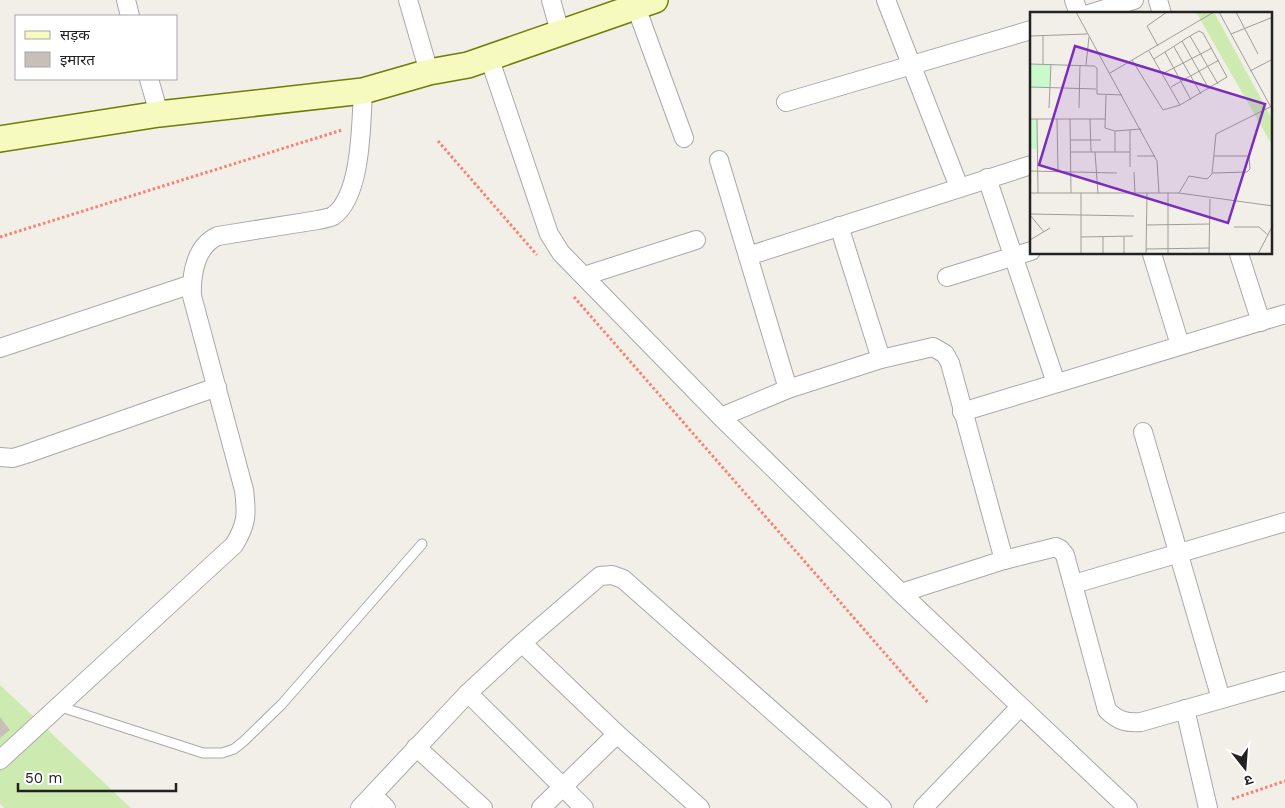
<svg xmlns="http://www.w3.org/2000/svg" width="1285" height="808" viewBox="0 0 1285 808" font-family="'Work Sans','Noto Sans Devanagari',sans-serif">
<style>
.grass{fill:#cdebb0}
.building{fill:#c7bfb8}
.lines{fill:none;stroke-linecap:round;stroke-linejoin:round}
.lane-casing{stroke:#a9a9a9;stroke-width:11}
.street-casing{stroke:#a9a9a9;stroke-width:20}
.secondary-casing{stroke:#707d05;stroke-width:28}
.path{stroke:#fa8072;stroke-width:3;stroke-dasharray:2.5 2.5;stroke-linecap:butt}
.lane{stroke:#fff;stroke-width:9}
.street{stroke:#fff;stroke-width:18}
.secondary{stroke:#f7fabf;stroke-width:25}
.inset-road{fill:none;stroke:#9f9d99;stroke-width:1}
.view{fill:#7b2cbf;fill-opacity:0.15;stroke:#7b2cbf;stroke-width:2.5}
.inset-edge{fill:none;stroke:#222;stroke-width:2.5}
</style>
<rect width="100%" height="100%" fill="#f2efe9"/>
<polygon class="grass" points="0,685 131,808 4,808 0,804"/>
<polygon class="building" points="0,717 10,730 0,738"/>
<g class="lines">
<defs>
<polyline id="lane" points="58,706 203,753 222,753 234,749 244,741 282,704 422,544"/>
<g id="street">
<polyline points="126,0 130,16"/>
<polyline points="408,0 429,72"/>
<polyline points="551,0 560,32"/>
<polyline points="886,0 959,187"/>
<polyline points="1074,0 1079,14"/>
<polyline points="1158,0 1162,14"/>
<polyline points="636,7 684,138"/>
<polyline points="1089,14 1134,0"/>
<polyline points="489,57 549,234 561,253 721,417 901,593 1128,808"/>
<polyline points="149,79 159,114"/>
<polyline points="786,102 1031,30"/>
<polyline points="719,160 788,389"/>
<polyline points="987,178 1056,383"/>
<polyline points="1152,254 1180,345"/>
<polyline points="1239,254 1261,322"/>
<polyline points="748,256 1031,165"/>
<polyline points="584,276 696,240"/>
<polyline points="947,277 1031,251"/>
<polyline points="0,348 192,284"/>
<polyline points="881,359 933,347 945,354 950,363 1004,560"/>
<polyline points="962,412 1285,314"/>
<polyline points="721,417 788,389 881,359 839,226"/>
<polyline points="1143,432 1221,699"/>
<polyline points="0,457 13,458 26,454 217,387"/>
<polyline points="1074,584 1285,522"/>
<path d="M901,593L1004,560L1056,547L1060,549L1065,555L1107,710C1118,721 1126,723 1141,722L1285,681"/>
<polyline points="522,643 600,576 612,575 623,579 882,808"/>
<polyline points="468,693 584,808"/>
<polyline points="1185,709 1208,808"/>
<polyline points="416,747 483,808"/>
<path d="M0,760L234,545C247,524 247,514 244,490L192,296C191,274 196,245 218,236L318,220C323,219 329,218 333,216C362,196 361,123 363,91"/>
<polyline points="373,795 386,808"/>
<polyline points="360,808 468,693 522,643 617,734 700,808"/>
<polyline points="541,808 617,734"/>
<polyline points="923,808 1020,707"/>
</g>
<polyline id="secondary" points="0,139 159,114 363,91 429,72 468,65 655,0"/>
</defs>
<use href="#lane" class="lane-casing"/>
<use href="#street" class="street-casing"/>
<use href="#secondary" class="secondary-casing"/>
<g class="path">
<polyline points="438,141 537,255"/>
<polyline points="0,237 342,130"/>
<polyline points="574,297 929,704"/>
<polyline points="1232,799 1285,781"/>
</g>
<use href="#lane" class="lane"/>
<use href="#street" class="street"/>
<use href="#secondary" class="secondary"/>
</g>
<g transform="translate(1030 12)">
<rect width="242" height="242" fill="#f2efe9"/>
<path d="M166,0H184L242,107V133Z" fill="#cdebb0"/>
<path d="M0,53H20V75H0ZM0,107H7V137H0Z" fill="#c8facc"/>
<path class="inset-road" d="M46,0L127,149L129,181M189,0L243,99M206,0L228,42M201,22L243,5M0,24L57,22M13,24V52M152,29L179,77M128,34L117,14L137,0M144,35L171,82M119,39L150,93L197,65L173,21L169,19L160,24M135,40L161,88M124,47L160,24L188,72M102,48L133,98L150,93M0,52L64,54L67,56V82L92,83M56,53L59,25M220,59L243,47M80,61L184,0M132,62L182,36M0,75L66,77M141,75L189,48M76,83L75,116L85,119M19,96L21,52M49,96L50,53M0,107H75M7,107L8,181M27,107L28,160M40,107L41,181M60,107L61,140M40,128H71M40,140H100M65,140L68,182M85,140V119L111,117M107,144H125M100,155V118M0,159L87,161M104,160L105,182M183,161L217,160L220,157L219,144H184M0,181H149L243,194M51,181V242M149,181L159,164L177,167L182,162L186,122L240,95M0,202L104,204M0,203L14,220M117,213L180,212M204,215H229L238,223M51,225L103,224M0,228L20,216M116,237L180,236M73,242V225M94,242V225M116,242L117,181M138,242V181M179,242L180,187M228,242L243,213"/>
<path class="view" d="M45,34L235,92L198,211L9,153Z"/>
<rect width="242" height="242" class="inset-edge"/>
</g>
<rect x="15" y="15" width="162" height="65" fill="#ffffff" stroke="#a7a7a7"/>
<rect x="25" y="31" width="25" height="8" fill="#f7fabf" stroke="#a7a7a7"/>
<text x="60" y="40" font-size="15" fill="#222222">सड़क</text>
<rect x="25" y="52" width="25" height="15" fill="#c7bfb8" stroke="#a7a7a7"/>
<text x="60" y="65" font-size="15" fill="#222222">इमारत</text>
<g transform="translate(1245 768) rotate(163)" stroke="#ffffff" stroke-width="4" paint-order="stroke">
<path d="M0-4L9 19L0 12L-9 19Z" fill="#222222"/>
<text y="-8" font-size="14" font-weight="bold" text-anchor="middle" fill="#222222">उ</text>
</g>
<path d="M18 783v8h158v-8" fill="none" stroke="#222222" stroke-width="2.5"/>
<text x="25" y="783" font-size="15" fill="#222222" stroke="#ffffff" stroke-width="4" paint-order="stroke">50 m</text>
</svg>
